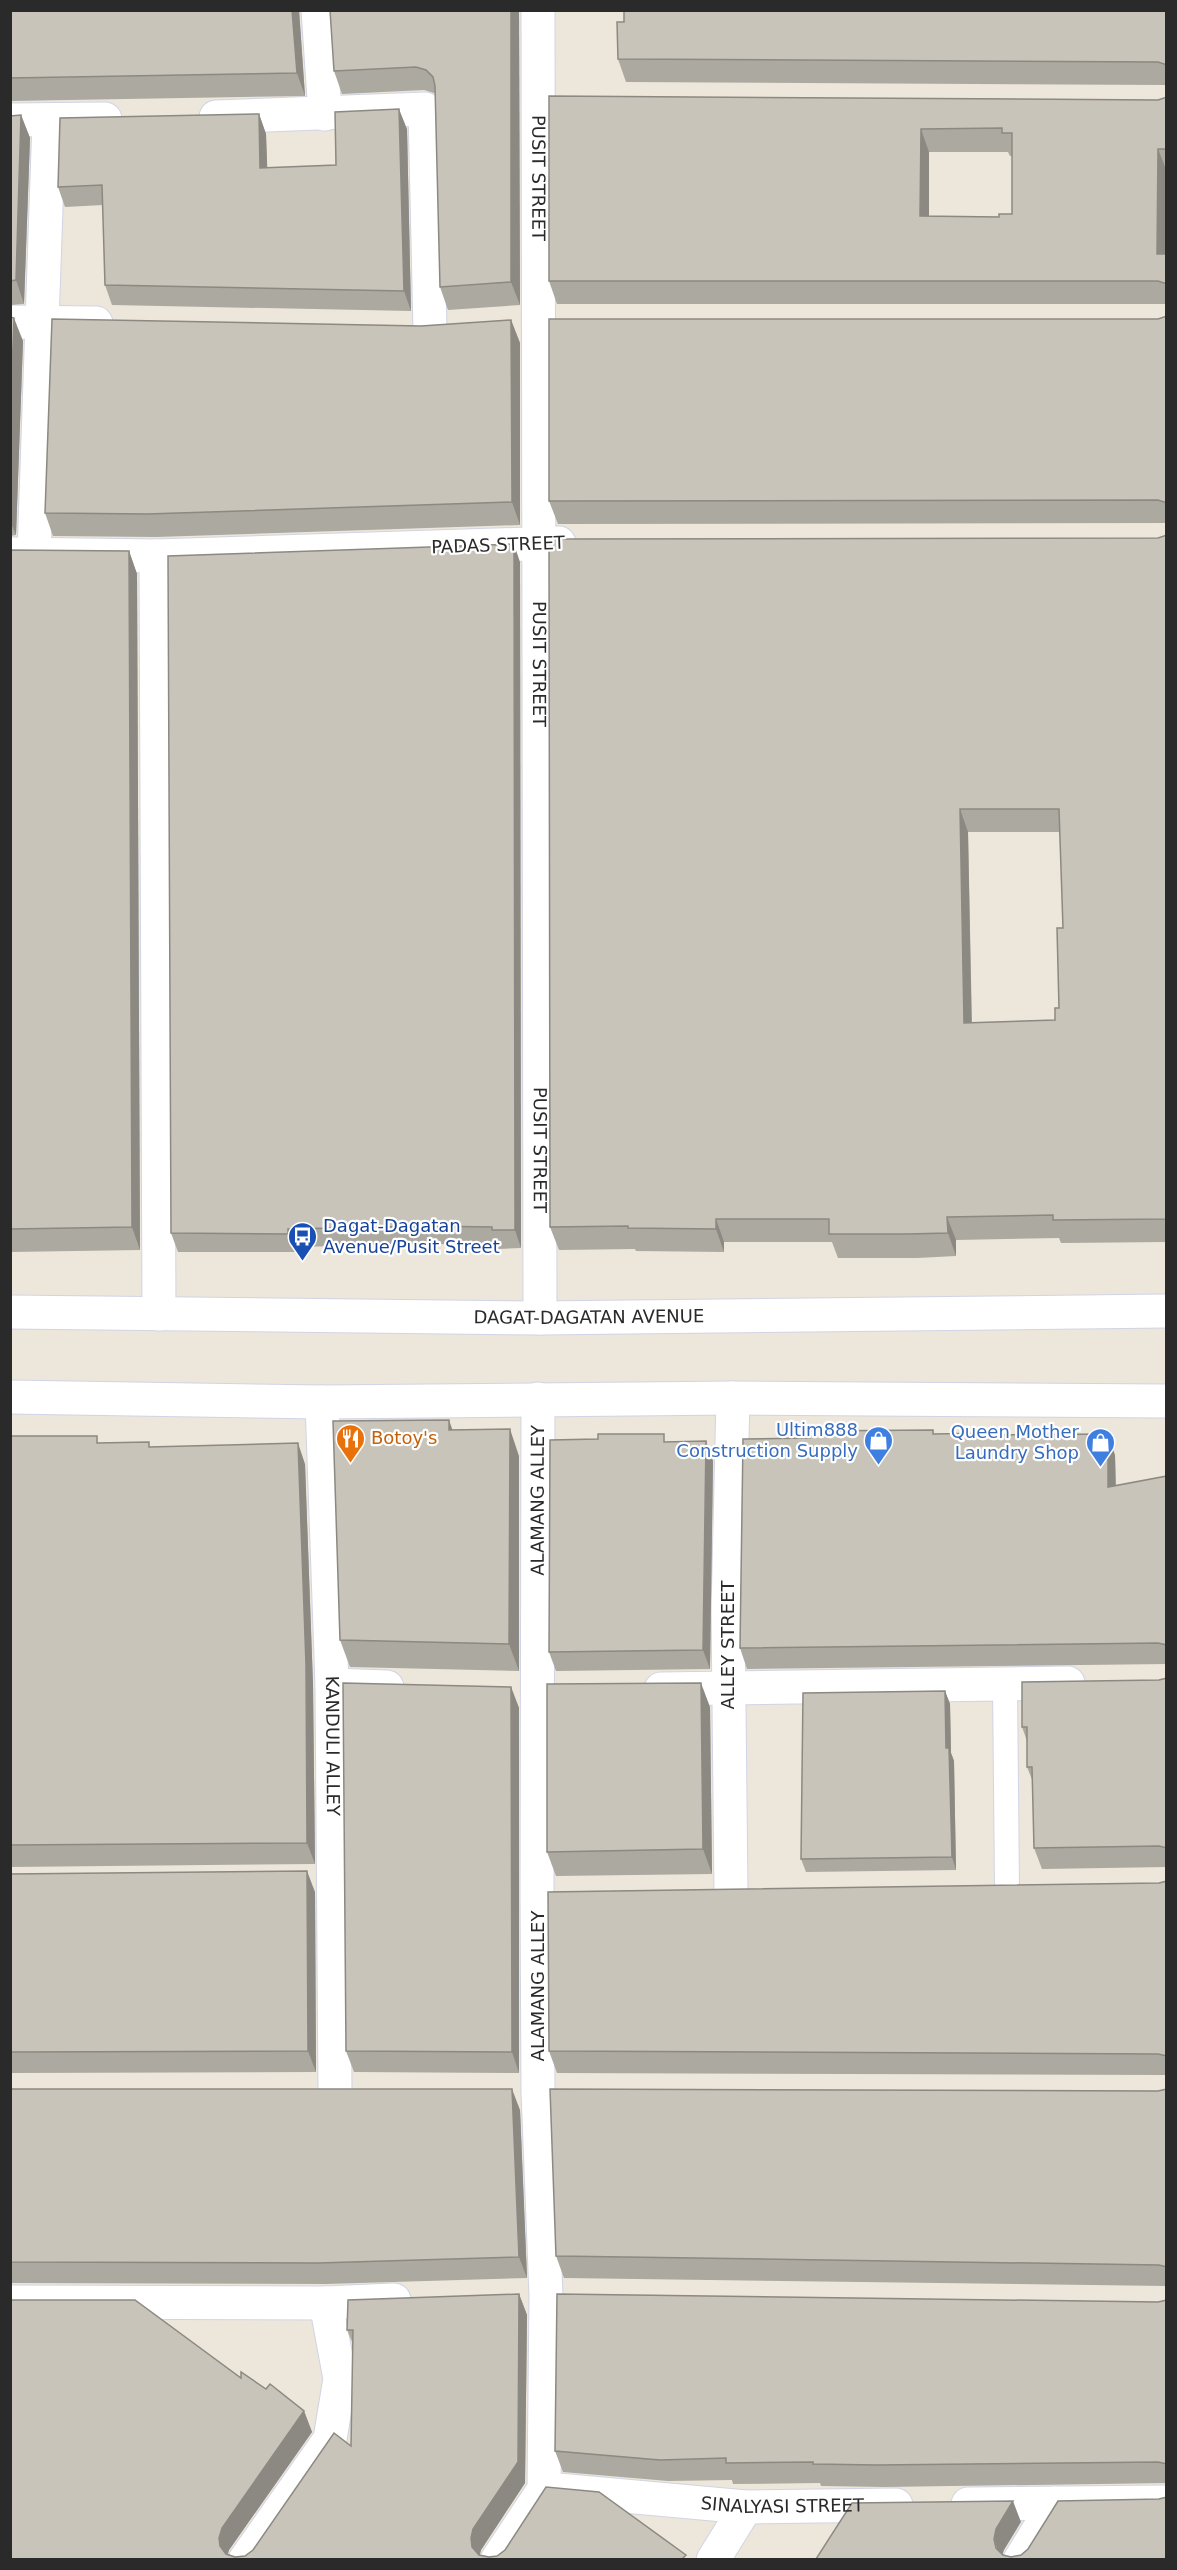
<svg xmlns="http://www.w3.org/2000/svg" width="1177" height="2570" viewBox="0 0 1177 2570" font-family="'DejaVu Sans',sans-serif">
<style>
.lines{fill:none;stroke-linecap:round;stroke-linejoin:round}
.lane-casing{stroke:#d1d4e4;stroke-width:26}
.street-casing{stroke:#d1d4e4;stroke-width:35}
.secondary-casing{stroke:#d1d4e4;stroke-width:35}
.lane{stroke:#fff;stroke-width:24}
.street{stroke:#fff;stroke-width:33}
.secondary{stroke:#fff;stroke-width:33}
.wall{fill:#aca9a0;fill-rule:evenodd}
.shaded-wall{fill:#8c8982}
.building{fill:#c8c4ba;stroke:#8c8982;stroke-width:1.5;fill-rule:evenodd}
.labels{text-anchor:middle;stroke-width:4.5;stroke-linejoin:round;paint-order:stroke}
.street-label{font-size:18px;fill:#2a2a2a;stroke:#fff}
.transit-label{font-size:18px;fill:#164399;stroke:#fff;text-anchor:start}
.shop-label{font-size:18px;fill:#366cbe;stroke:#fff;text-anchor:end}
.food-label{font-size:18px;fill:#c56008;stroke:#fff;text-anchor:start}
</style>
<rect width="100%" height="100%" fill="#ede6db"/>
<g class="lines">
<defs>
<polyline id="lane" points="1005,1684 1007,1888"/>
<g id="street">
<polyline points="318,10 325,114"/>
<path id="s1" d="M538,10L540,1318"/>
<polyline points="216,117 425,109 430,330"/>
<polyline points="10,120 105,119"/>
<polyline points="10,322 96,323"/>
<polyline points="10,554 156,556 559,543"/>
<polyline points="34,554 49,121"/>
<polyline points="156,556 159,1314"/>
<path id="s2" d="M322,1402L332,1685L335,2090"/>
<polyline points="332,1685 387,1687"/>
<polyline points="661,1689 1068,1683"/>
<polyline points="731,1892 728,1611 733,1398"/>
<polyline points="10,2302 326,2303 394,2300"/>
<path id="s3" d="M558,2490L746,2507L896,2505"/>
<polyline points="968,2504 1166,2502"/>
<polyline points="245,2560 330,2439 340,2379 326,2303"/>
<path id="s4" d="M497,2560L544,2489L546,2296L538,2092L537,1895L538,1399"/>
<polyline points="713,2560 746,2507"/>
<polyline points="1020,2560 1055,2503"/>
</g>
<g id="secondary">
<path id="s5" d="M10,1312L540,1318L1166,1311"/>
<polyline points="10,1397 322,1402 733,1398 1166,1401"/>
</g>
</defs>
<use href="#lane" class="lane-casing"/>
<use href="#street" class="street-casing"/>
<use href="#secondary" class="secondary-casing"/>
<use href="#lane" class="lane"/>
<use href="#street" class="street"/>
<use href="#secondary" class="secondary"/>
</g>
<g class="wall">
<polygon points="10,10 299,10 305,96 10,101"/>
<polygon points="519,10 520,305 448,310 440,287 436,94 434,93 424,90 342,94 334,71"/>
<polygon points="1167,10 1167,85 626,82 618,59 624,22"/>
<path d="M549,96L1158,100L1167,97L1165,254H1167V304H557L549,281ZM929,152H1008L1010,156H1012V214L999,217L929,216Z"/>
<polygon points="259,114 266,134 267,168 336,165 407,129 411,311 112,305 105,285 103,205 65,207 58,187"/>
<polygon points="21,115 30,138 24,304 10,305 10,116"/>
<polygon points="1167,316 1167,523 558,524 549,501"/>
<polygon points="10,317 23,341 16,535 10,536"/>
<polygon points="511,320 520,343 520,525 156,537 53,536 45,513 421,326"/>
<path d="M1167,535V1242L1061,1243L1059,1238L956,1240V1256L917,1258H838L832,1242H724V1252L636,1251L635,1249L559,1250L550,1227L1158,538ZM968,832H1060L1063,928L1059,1008L1055,1020L972,1023Z"/>
<polygon points="10,550 129,551 137,574 140,1250 10,1252"/>
<polygon points="520,562 521,1248 498,1249 497,1245 433,1244 295,1247 295,1252 178,1252 171,1233"/>
<polygon points="453,1430 519,1456 519,1671 350,1667 340,1640"/>
<polygon points="933,1430 934,1434 989,1433 990,1435 1115,1455 1116,1486 1167,1476 1167,1664 747,1669 740,1648 810,1438"/>
<polygon points="10,1436 150,1447 305,1464 313,1685 315,1864 10,1867"/>
<polygon points="667,1442 713,1461 710,1669 556,1671 549,1652"/>
<polygon points="1167,1678 1167,1867 1042,1869 1034,1848 1033,1782 1027,1767 1027,1741 1022,1727"/>
<polygon points="511,1687 519,1708 519,2073 354,2072 346,2051"/>
<polygon points="945,1691 950,1704 951,1753 954,1761 956,1870 806,1872 801,1859"/>
<polygon points="710,1707 712,1874 556,1876 547,1852"/>
<polygon points="10,1874 315,1892 316,2072 10,2073"/>
<polygon points="1167,1881 1167,2075 557,2073 549,2051"/>
<polygon points="10,2089 520,2110 527,2278 326,2284 10,2283"/>
<polygon points="1167,2089 1167,2286 564,2278 556,2256"/>
<polygon points="519,2294 527,2315 525,2483 481,2550 480,2555 489,2557 10,2559 241,2378 266,2389 304,2411 312,2432 229,2550 228,2554 235,2557 245,2556 253,2550 351,2446 353,2344 347,2330"/>
<polygon points="1167,2300 1167,2483 885,2487 821,2486 820,2483 733,2484 732,2480 668,2481 563,2472 555,2451"/>
</g>
<g class="shaded-wall">
<polygon points="292,10 299,10 305,96 297,73"/>
<polygon points="511,10 519,10 520,305 511,282"/>
<polygon points="399,109 407,129 411,311 404,291"/>
<polygon points="259,114 266,134 268,188 260,168"/>
<polygon points="21,115 30,138 24,304 16,280"/>
<polygon points="921,129 929,152 929,239 920,216"/>
<polygon points="1158,149 1167,172 1165,277 1157,254"/>
<polygon points="14,318 23,341 16,535 10,521 10,426"/>
<polygon points="511,320 520,343 520,525 512,502"/>
<polygon points="514,544 520,562 521,1248 515,1230"/>
<polygon points="129,551 137,574 140,1250 132,1227"/>
<polygon points="960,809 968,832 972,1046 964,1023"/>
<polygon points="947,1217 956,1240 956,1256 948,1233"/>
<polygon points="716,1219 724,1242 724,1252 716,1229"/>
<polygon points="288,1229 295,1247 295,1252 288,1234"/>
<polygon points="449,1420 458,1446 449,1430"/>
<polygon points="510,1429 519,1456 519,1671 509,1644"/>
<polygon points="1108,1434 1115,1455 1116,1508 1108,1487"/>
<polygon points="706,1441 713,1461 710,1669 703,1650"/>
<polygon points="298,1443 305,1464 313,1685 315,1864 307,1843"/>
<polygon points="701,1683 710,1707 712,1874 703,1849"/>
<polygon points="511,1687 519,1708 519,2073 512,2052"/>
<polygon points="945,1691 950,1704 951,1753 954,1761 956,1870 952,1857 946,1748"/>
<polygon points="307,1871 315,1892 316,2072 308,2051"/>
<polygon points="512,2089 520,2110 527,2278 519,2257"/>
<polygon points="519,2294 527,2315 525,2483 481,2550 478,2559 472,2547 471,2538 473,2529"/>
<polygon points="304,2411 312,2432 229,2550 226,2559 220,2546 219,2538 222,2528"/>
<polygon points="1013,2501 1021,2522 1004,2550 1001,2559 1000,2559 994,2539 996,2529"/>
</g>
<g class="building">
<polygon points="10,10 292,10 297,73 10,78"/>
<polygon points="330,10 511,10 511,282 440,287 435,86 433,77 426,70 416,67 334,71"/>
<polygon points="624,10 1167,10 1167,65 1158,62 618,59 617,22 624,22"/>
<path d="M549,96L1158,100L1167,97V149H1158L1157,254H1167V284L1158,281H549ZM1002,128V133H1012V214H999V217L920,216L921,129Z"/>
<polygon points="399,109 404,291 105,285 102,185 58,187 60,118 259,114 260,168 336,165 335,112"/>
<polygon points="21,115 16,280 10,281 10,116"/>
<polygon points="1167,316 1167,503 1158,500 549,501 549,319 1158,319"/>
<polygon points="10,317 14,318 10,426"/>
<polygon points="52,319 421,326 511,320 512,502 147,514 45,513"/>
<path d="M1167,535V1219L1053,1220V1215L947,1217L948,1233L908,1234H829V1219H716V1229L628,1228V1226L550,1227L549,539L1158,538ZM960,809H1059L1063,928H1057L1059,1008H1055V1020L964,1023Z"/>
<polygon points="514,544 515,1230 492,1230 492,1227 426,1226 288,1229 288,1234 171,1233 168,556"/>
<polygon points="10,550 129,551 132,1227 10,1229"/>
<polygon points="449,1420 449,1430 510,1429 509,1644 340,1640 333,1421"/>
<polygon points="933,1430 933,1434 989,1433 989,1435 1108,1434 1108,1487 1167,1476 1167,1645 1158,1643 740,1648 743,1439 810,1438 810,1431"/>
<polygon points="598,1434 664,1434 664,1442 706,1441 703,1650 549,1652 550,1440 598,1439"/>
<polygon points="10,1436 97,1436 97,1443 149,1442 149,1447 298,1443 306,1664 307,1843 10,1845"/>
<polygon points="1167,1678 1167,1848 1159,1846 1034,1848 1032,1767 1027,1767 1027,1727 1022,1727 1022,1682 1159,1680"/>
<polygon points="343,1683 511,1687 512,2052 346,2051"/>
<polygon points="701,1683 703,1849 547,1852 547,1684"/>
<polygon points="945,1691 946,1748 949,1748 952,1857 801,1859 803,1693"/>
<polygon points="307,1871 308,2051 10,2052 10,1874"/>
<polygon points="1167,1881 1167,2056 1158,2054 549,2051 548,1892 1159,1883"/>
<polygon points="10,2089 512,2089 519,2257 318,2263 10,2262"/>
<polygon points="550,2089 1158,2091 1167,2089 1167,2267 1159,2265 556,2256"/>
<polygon points="519,2294 518,2462 473,2529 471,2538 472,2547 479,2555 489,2557 497,2556 505,2550 546,2487 599,2492 686,2555 682,2559 10,2559 10,2300 135,2300 241,2378 241,2372 266,2389 270,2384 304,2411 222,2528 219,2538 220,2546 226,2554 235,2557 245,2556 253,2550 334,2433 351,2446 353,2330 347,2330 348,2300"/>
<polygon points="557,2294 1158,2302 1167,2300 1167,2464 1158,2462 877,2465 813,2464 813,2462 726,2463 726,2458 660,2460 555,2451"/>
<polygon points="1167,2497 1167,2559 816,2559 852,2503 1013,2501 996,2529 994,2539 996,2548 1003,2555 1011,2557 1021,2555 1028,2549 1058,2501 1159,2499"/>
</g>
<defs>
<symbol id="bus-pin" viewBox="-11 -11 22 30"><path d="M0 17L-7.5 6A9.5 9.5 0 1 1 7.5 6Z" fill="#1a4fb4" stroke="#fff"/><path d="M-5-6H5V4H4V6H2V4H-2V6H-4V4H-5ZM-3.5-4V0h7V-4ZM-3.5 1.2v1.5H-2V1.2ZM2 1.2v1.5H3.5V1.2Z" fill="#fff"/></symbol>
<symbol id="restaurant-pin" viewBox="-11 -11 22 30"><path d="M0 17L-7.5 6A9.5 9.5 0 1 1 7.5 6Z" fill="#e8710a" stroke="#fff"/><path d="M-5-6h1v4h1v-4h1v4h1v-4h1v5L-1.5 .5V6h-2V.5L-5-1ZM5-6V6H3V1.5H1.5Q1.5-4 5-6Z" fill="#fff"/></symbol>
<symbol id="shop-pin" viewBox="-11 -11 22 30"><path d="M0 17L-7.5 6A9.5 9.5 0 1 1 7.5 6Z" fill="#3f7fe0" stroke="#fff"/><path d="M-5-2.5h2.3a2.7 3.5 0 0 1 5.4 0H5L5.5 6h-11ZM-1.5-2.5h3a1.5 2.3 0 0 0-3 0Z" fill="#fff"/></symbol>
</defs>
<g fill-rule="evenodd">
<use href="#bus-pin" x="286" y="1220" width="33" height="45"/>
<use href="#restaurant-pin" x="334" y="1422" width="33" height="45"/>
<use href="#shop-pin" x="862" y="1424" width="33" height="45"/>
<use href="#shop-pin" x="1084" y="1426" width="33" height="45"/>
</g>
<g class="labels">
<g class="street-label">
<text dy="6" stroke="none"><textPath href="#s1" startOffset="168">PUSIT STREET</textPath></text>
<text transform="translate(498 545) rotate(-2)" y="6">PADAS STREET</text>
<text dy="6" stroke="none"><textPath href="#s1" startOffset="654">PUSIT STREET</textPath></text>
<text dy="6" stroke="none"><textPath href="#s1" startOffset="1140">PUSIT STREET</textPath></text>
<text dy="6" stroke="none"><textPath href="#s5" startOffset="579">DAGAT-DAGATAN AVENUE</textPath></text>
<text dy="6" stroke="none"><textPath href="#s4" startOffset="1074">ALAMANG ALLEY</textPath></text>
<text transform="translate(728 1645) rotate(-90)" y="6">ALLEY STREET</text>
<text dy="6" stroke="none"><textPath href="#s2" startOffset="344">KANDULI ALLEY</textPath></text>
<text transform="translate(538 1986) rotate(-90)" y="6">ALAMANG ALLEY</text>
<text dy="6" stroke="none"><textPath href="#s3" startOffset="225">SINALYASI STREET</textPath></text>
</g>
<g class="transit-label">
<text x="323" y="1232">Dagat-Dagatan<tspan x="323" dy="21">Avenue/Pusit Street</tspan></text>
</g>
<g class="shop-label">
<text x="858" y="1436">Ultim888<tspan x="858" dy="21">Construction Supply</tspan></text>
<text x="1079" y="1438">Queen Mother<tspan x="1079" dy="21">Laundry Shop</tspan></text>
</g>
<g class="food-label">
<text x="371" y="1444">Botoy's</text>
</g>
</g>
<rect width="1177" height="2570" fill="none" stroke="#2a2a2a" stroke-width="24"/>
</svg>
